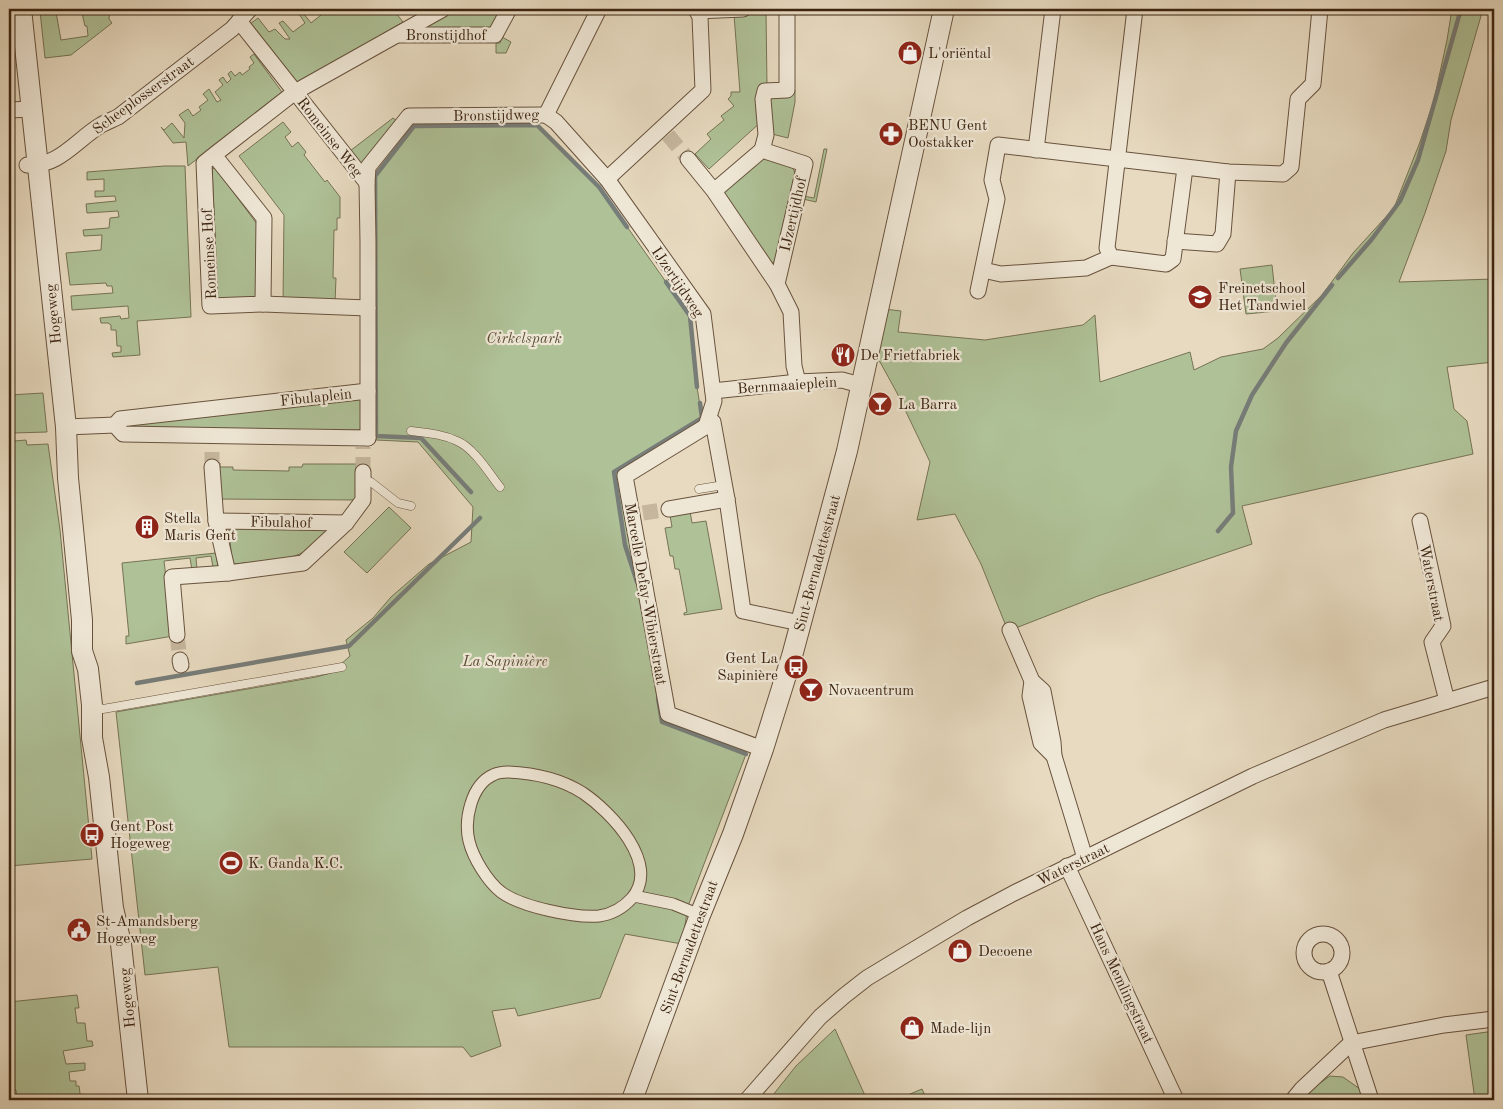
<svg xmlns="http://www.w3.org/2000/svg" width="1503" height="1109" viewBox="0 0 1503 1109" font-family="'Old Standard TT',serif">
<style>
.green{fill:#afc197;stroke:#767354}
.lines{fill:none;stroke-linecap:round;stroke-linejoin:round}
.stream{stroke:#777d79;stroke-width:4.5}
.minor-tunnel{stroke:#c5b69d;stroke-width:15;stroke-dasharray:15 8;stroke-linecap:butt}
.service-casing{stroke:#68523d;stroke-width:9}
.pedestrian-casing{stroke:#68523d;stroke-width:13}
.minor-casing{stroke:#68523d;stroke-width:17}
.tertiary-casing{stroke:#68523d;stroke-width:22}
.service{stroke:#efe7d6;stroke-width:8}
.pedestrian{stroke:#efe7d6;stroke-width:11}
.minor{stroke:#efe7d6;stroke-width:15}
.tertiary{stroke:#efe7d6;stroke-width:20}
.labels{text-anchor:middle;stroke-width:4.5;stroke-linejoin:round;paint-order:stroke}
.street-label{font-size:15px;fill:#3d2511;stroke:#efe7d6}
.poi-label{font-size:15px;fill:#3d2511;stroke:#efe7d6;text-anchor:start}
.park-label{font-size:15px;font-style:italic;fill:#5a4c32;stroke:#efe7d6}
</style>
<rect width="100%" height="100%" fill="#e7dac0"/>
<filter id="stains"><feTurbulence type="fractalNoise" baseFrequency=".004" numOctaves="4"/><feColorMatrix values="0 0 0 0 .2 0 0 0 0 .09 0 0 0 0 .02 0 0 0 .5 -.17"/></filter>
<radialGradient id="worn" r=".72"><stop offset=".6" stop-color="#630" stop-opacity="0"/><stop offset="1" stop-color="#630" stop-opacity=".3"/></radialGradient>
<g class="green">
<polygon points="61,9 79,9 56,12 61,40 88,36 87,26 85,26 81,9 110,9 109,19 112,23 71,55 45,58 40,11"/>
<polygon points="300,9 311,23 321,15 317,9 321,9 324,13 329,9 399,9 395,12 403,22 297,85 250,24 258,18 269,32 275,29 285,39 290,39 279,23 283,21 293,32 305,23 297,11"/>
<polygon points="453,9 502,9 490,29 426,32 423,26"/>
<polygon points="1452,9 1483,9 1451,120 1446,151 1425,213 1399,282 1494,279 1494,362 1447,367 1454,409 1467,421 1473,454 1242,506 1252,544 1098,596 1008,631 981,564 955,514 917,520 930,462 897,393 880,362 873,358 884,309 901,311 898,332 985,340 1083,325 1095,315 1100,382 1190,352 1194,370 1221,357 1263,349 1278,338 1322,295 1353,253 1394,208 1420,142 1434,100 1447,40"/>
<polygon points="766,12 767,86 762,121 709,169 695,154 711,139 707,134 724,120 721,116 734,106 728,99 731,96 731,92 740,92 734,15"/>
<polygon points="502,37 511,42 506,53 496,53 496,43 500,43"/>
<polygon points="254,54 282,92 188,166 186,142 173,143 161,127 164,130 172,123 184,138 185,123 179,115 188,109 193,116 201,110 199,107 208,100 203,94 209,89 217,102 221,100 215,92 223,85 219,80 223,77 227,83 231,79 228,74 231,71 235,76 240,72 242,75 250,69 249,67 254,63 250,57"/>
<polygon points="795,90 795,102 788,138 768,133 768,93"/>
<polygon points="393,118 397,121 362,165 350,151"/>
<polygon points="283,122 291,132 285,137 292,147 298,142 306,152 304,155 325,182 327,180 340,197 340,218 337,218 337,230 334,230 333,278 336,278 335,303 283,303 284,215 239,156"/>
<polygon points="537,125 599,187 690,316 697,387 702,418 620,474 664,718 748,749 688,906 682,944 625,934 600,998 518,1016 515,1008 492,1011 501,1046 471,1057 463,1047 229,1047 218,967 145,975 116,712 316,677 331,673 350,656 346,640 373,618 391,597 429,564 471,542 473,507 418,442 376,440 375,176 414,126"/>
<polygon points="824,149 827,149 816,202 803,199 803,196 814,198"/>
<polygon points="761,158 792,166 795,173 775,260 773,263 770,263 723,191"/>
<polygon points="164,166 185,166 191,317 137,321 140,355 113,357 112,353 121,352 121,346 117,346 116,330 111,330 111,325 108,323 101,323 100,318 120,316 121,319 129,318 128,306 72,310 71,296 113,293 112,286 107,286 106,283 70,285 66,253 101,250 102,235 84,236 83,230 109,228 110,218 119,217 118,211 87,213 86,204 116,201 115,196 95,197 95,191 104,191 104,179 87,180 87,172"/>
<polygon points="212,168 216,169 257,224 256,294 255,297 218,299"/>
<polygon points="1272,265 1277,311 1246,314 1240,269"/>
<polygon points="43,393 47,432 13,433 15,441 26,440 27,445 48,444 60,530 92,859 9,866 9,395"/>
<polygon points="363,399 362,429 359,430 128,430 125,425"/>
<polygon points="217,463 220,463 220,467 233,467 233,470 289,471 289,467 302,467 303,464 356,464 356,500 216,499"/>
<polygon points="389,507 411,528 367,573 344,552"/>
<polygon points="690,511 692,523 706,521 722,609 684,615 684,613 687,612 679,569 675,569 673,556 670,556 665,528 672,527 670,515"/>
<path d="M230,527L326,529V533C318,540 312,549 302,553C283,562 257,561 236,564L232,562L229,529Z"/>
<polygon points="216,553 218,567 213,567 211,556 196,558 197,569 192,570 190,558 164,561 173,636 126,644 126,636 129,636 122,563"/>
<polygon points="77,995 79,1008 75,1008 77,1023 85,1023 87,1041 92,1041 93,1046 63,1051 66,1064 85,1063 85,1070 69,1072 70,1081 76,1081 76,1086 79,1086 81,1100 17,1100 16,1090 9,1090 9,1002"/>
<polygon points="835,1029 867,1100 769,1100 796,1066"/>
<polygon points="1494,1031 1494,1100 1475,1100 1466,1035"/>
<polygon points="1330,1076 1343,1077 1360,1089 1364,1100 1301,1100 1307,1092"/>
<polygon points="922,1089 927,1100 896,1100"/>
</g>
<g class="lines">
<g class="stream">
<polyline points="1338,278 1372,239 1400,201 1418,160 1461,9"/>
<polyline points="666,282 690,316 697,387"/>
<polyline points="471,492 421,438 376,436 375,176 414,126 537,125 599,187 627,227"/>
<polyline points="1218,531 1233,513 1231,467 1236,431 1252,395 1286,343 1332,285"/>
<polyline points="637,582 625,545 614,472 702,418 700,403"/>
<polyline points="137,683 349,646 480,518"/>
<polyline points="658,698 662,722 746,754"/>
</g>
<g class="minor-tunnel">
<polyline points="668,135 688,159"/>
<polyline points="212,467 212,446"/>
<polyline points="363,472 363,447"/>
<polyline points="643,513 669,509"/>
<polyline points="177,635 180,660"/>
</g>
<defs>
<g id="service">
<polyline points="9,47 22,35"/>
<path d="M411,431C427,433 442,434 457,441C474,448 489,473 500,487"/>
<polyline points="363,479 371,482 398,503 411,506"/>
<polyline points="699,489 724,485"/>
<polyline points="94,706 103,709 342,667"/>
</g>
<g id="pedestrian">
<path d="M508,772C534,773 561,779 583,793C611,812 661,864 632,898C623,908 613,914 599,916C575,918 521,907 501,892C488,882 473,858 469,841C464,820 471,785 493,775C497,773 503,772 508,772Z"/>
<polyline points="634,896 673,904 700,915"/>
</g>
<g id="minor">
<polyline points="1135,9 1107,248 1111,257 1166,264 1173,259 1185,168"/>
<polyline points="697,11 743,9"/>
<polyline points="239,21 367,183"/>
<polyline points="399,35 495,35 509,9"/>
<polyline points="9,110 32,109"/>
<polyline points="546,115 556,122 607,179 703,314 714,401 706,426"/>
<polyline points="546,115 599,9"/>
<polyline points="762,150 766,135 763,99 765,91 787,90 787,9"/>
<polyline points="1036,150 1053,9"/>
<polyline points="214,155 264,218 263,304 210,306 204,163 214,155 295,92 443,9"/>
<polyline points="688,159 714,191 777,284 805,164 762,150 714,191"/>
<path d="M27,165C59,167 76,140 101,125C106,122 112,120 118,117L232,29L250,9"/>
<polyline points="607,179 703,90 700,17 696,9"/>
<polyline points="1175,241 1217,244 1223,234 1228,172"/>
<polyline points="983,270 1001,274 1086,268 1111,257"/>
<polyline points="777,284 791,312 794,366 798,382"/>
<polyline points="978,291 997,199 992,180 998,145 1228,172 1283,174 1291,167 1298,99 1313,84 1320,9"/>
<polyline points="263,304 368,308"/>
<polyline points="713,391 798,382 842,380 860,385"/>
<polyline points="115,425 120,419 368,391"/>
<polyline points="115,425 123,434 368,438"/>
<polyline points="66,427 115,425"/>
<polyline points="368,438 368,242 367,183 368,167 409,116 546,115"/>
<polyline points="212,467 216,521"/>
<polyline points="669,509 727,499"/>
<polyline points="1420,521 1443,626 1432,642 1447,701"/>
<polyline points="228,573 216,521 346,523"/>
<polyline points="1010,630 1032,681 1043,691 1053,742 1054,756 1085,858"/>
<polyline points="177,635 172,577 228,573 303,563 346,523 363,500 363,472"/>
<polyline points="180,660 181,665"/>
<polyline points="1032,681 1030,696 1041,743 1054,756"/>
<polyline points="763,749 668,714 625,476 713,422 727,499 743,611 800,623"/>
<polyline points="1067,866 1176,1100"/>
<circle cx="1323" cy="953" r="19"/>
<polyline points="1329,971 1371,1100"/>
<polyline points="1351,1043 1444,1025 1494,1019"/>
<polyline points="747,1100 820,1017 844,996 867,978 905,955 967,918 1014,893 1253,776 1384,720 1494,687"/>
<polyline points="1293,1100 1302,1089 1351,1043"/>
</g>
<g id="tertiary">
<polyline points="21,9 66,427 68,478 82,620 82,651 88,669 92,705 92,738 99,777 113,908 121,944 138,1100"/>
<polyline points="632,1100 700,915 733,834 763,749 792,656 847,451 944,9"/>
</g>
</defs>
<use href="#service" class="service-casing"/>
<use href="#pedestrian" class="pedestrian-casing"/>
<use href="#minor" class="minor-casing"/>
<use href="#tertiary" class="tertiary-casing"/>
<use href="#service" class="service"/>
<use href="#pedestrian" class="pedestrian"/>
<use href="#minor" class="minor"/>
<use href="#tertiary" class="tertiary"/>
</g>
<defs>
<symbol id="shop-disc" viewBox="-11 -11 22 22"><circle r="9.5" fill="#8f2418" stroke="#efe7d6"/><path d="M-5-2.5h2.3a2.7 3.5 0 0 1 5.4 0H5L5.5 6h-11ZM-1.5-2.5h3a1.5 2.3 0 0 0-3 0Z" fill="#fff"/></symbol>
<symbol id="pharmacy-disc" viewBox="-11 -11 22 22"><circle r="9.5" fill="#8f2418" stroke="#efe7d6"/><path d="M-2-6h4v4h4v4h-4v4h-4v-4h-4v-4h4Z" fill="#fff"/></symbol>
<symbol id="school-disc" viewBox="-11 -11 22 22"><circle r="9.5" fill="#8f2418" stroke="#efe7d6"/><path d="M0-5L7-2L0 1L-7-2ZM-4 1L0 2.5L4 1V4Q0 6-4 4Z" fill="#fff"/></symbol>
<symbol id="restaurant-disc" viewBox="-11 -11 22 22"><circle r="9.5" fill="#8f2418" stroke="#efe7d6"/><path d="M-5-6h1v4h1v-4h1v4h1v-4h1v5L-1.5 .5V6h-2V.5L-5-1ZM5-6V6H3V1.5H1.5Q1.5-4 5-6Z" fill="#fff"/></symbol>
<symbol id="bar-disc" viewBox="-11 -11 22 22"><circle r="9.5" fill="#8f2418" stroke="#efe7d6"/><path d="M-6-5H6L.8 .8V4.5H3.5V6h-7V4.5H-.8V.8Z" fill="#fff"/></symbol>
<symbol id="building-disc" viewBox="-11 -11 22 22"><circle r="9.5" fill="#8f2418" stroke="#efe7d6"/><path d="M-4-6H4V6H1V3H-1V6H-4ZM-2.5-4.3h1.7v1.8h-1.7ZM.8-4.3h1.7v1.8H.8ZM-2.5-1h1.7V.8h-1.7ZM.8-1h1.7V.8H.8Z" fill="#fff"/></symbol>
<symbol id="bus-disc" viewBox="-11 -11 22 22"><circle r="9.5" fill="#8f2418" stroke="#efe7d6"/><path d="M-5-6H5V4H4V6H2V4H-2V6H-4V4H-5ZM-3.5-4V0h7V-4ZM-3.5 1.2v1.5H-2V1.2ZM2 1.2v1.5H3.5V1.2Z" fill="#fff"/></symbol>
<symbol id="stadium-disc" viewBox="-11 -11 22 22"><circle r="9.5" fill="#8f2418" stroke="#efe7d6"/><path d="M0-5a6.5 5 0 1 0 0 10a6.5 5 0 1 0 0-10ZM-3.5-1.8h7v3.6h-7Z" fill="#fff"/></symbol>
<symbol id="civic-disc" viewBox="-11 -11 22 22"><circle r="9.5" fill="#8f2418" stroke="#efe7d6"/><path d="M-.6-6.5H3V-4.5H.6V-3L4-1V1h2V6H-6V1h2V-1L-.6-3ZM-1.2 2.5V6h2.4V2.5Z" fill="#fff"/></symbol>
</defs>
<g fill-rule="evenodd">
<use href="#shop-disc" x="896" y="39" width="28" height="28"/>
<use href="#pharmacy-disc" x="877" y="120" width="28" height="28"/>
<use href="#school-disc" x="1186" y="283" width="28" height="28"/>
<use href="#restaurant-disc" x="829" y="341" width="28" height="28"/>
<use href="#bar-disc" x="866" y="390" width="28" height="28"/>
<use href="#building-disc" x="133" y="513" width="28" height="28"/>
<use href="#bus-disc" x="782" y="653" width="28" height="28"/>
<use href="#bar-disc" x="797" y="676" width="28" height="28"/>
<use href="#bus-disc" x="78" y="821" width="28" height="28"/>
<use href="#stadium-disc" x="217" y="849" width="28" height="28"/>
<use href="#civic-disc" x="65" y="916" width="28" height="28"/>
<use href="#shop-disc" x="946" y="937" width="28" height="28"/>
<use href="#shop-disc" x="898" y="1014" width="28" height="28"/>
</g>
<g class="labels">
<g class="street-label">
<text x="446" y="40">Bronstijdhof</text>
<text transform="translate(143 95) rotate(-36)" y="5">Scheeplosserstraat</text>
<text transform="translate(496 115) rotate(-1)" y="5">Bronstijdweg</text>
<text transform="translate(330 137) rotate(52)" y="5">Romeinse Weg</text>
<text transform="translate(793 214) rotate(-77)" y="5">IJzertijdhof</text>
<text transform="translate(209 254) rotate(-93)" y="5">Romeinse Hof</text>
<text transform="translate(678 282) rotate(56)" y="5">IJzertijdweg</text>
<text transform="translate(53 314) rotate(-96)" y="5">Hogeweg</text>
<text transform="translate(787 385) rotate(-4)" y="5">Bernmaaieplein</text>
<text transform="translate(316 397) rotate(-6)" y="5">Fibulaplein</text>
<text transform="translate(281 522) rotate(1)" y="5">Fibulahof</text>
<text transform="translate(817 563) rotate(-75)" y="5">Sint-Bernadettestraat</text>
<text transform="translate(1432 583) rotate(79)" y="5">Waterstraat</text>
<text transform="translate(646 594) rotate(80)" y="5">Marcelle Defay-Wibierstraat</text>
<text transform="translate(1073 864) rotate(-26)" y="5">Waterstraat</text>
<text transform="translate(689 947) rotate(-70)" y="5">Sint-Bernadettestraat</text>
<text transform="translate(1122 983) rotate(65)" y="5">Hans Memlingstraat</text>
<text transform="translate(127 998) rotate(-96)" y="5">Hogeweg</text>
</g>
<g class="poi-label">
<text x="928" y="58">L'oriëntal</text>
<text x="908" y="130">BENU Gent<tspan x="908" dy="17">Oostakker</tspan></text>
<text x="1218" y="293">Freinetschool<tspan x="1218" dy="17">Het Tandwiel</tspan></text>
<text x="860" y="360">De Frietfabriek</text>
<text x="898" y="409">La Barra</text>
<text x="164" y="523">Stella<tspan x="164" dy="17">Maris Gent</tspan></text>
<text x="778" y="663" text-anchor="end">Gent La<tspan x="778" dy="17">Sapinière</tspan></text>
<text x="828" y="695">Novacentrum</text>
<text x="110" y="831">Gent Post<tspan x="110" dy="17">Hogeweg</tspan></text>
<text x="248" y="868">K. Ganda K.C.</text>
<text x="96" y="926">St-Amandsberg<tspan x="96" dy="17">Hogeweg</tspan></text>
<text x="978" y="956">Decoene</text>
<text x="930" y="1033">Made-lijn</text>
</g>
<g class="park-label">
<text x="524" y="343">Cirkelspark</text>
<text x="505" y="666">La Sapinière</text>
</g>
</g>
<rect width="1503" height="1109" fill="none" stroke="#e7dac0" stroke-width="30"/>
<rect x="10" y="10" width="1483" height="1089" fill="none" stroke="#3d2511" stroke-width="2.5"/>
<rect x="15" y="15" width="1473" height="1079" fill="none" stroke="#3d2511"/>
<rect width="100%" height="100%" filter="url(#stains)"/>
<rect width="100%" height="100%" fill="url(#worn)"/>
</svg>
